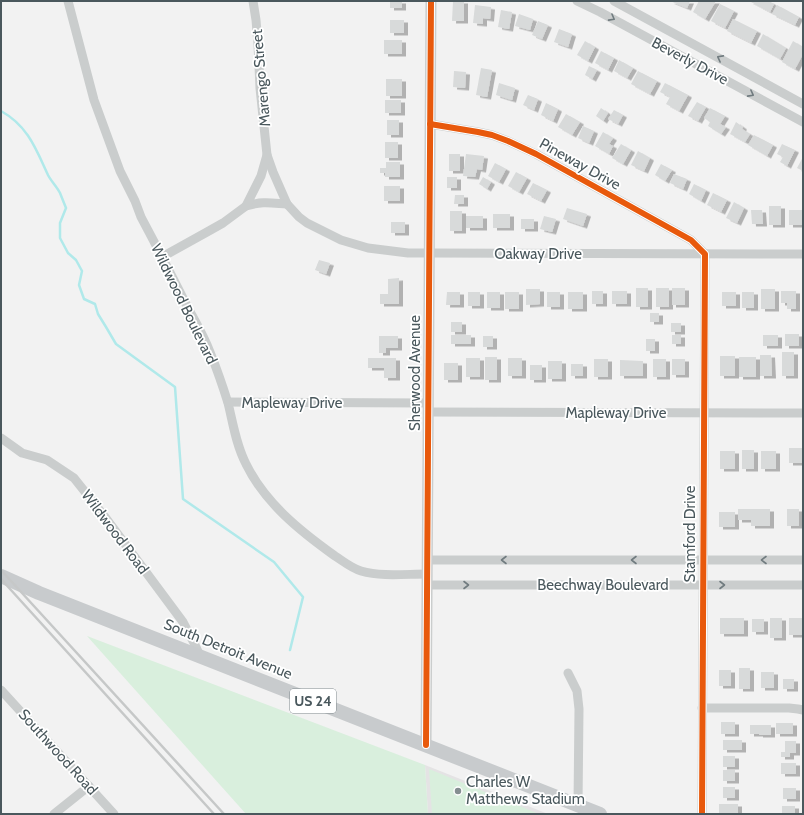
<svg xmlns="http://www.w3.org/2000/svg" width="804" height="815" viewBox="0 0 804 815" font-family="Cabin,sans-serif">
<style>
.education{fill:#e4e3e4}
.green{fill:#d9efdd}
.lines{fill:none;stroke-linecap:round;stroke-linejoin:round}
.stream{stroke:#b0e9ea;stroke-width:2.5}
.building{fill:#d8dada;filter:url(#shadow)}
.minor{stroke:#cacdcd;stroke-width:9}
.tertiary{stroke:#cacdcd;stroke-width:11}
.primary{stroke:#c8cbcd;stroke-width:14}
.rail{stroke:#c6c8c8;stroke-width:2.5}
.cycleway-casing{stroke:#fff;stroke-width:8}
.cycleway{stroke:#e8590c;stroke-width:6}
.oneway{stroke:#707b7f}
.poi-dot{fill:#858e91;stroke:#fff;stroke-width:1.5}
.labels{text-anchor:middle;stroke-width:3.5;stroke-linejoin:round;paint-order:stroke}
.shield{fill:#fff;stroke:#808a8e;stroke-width:1}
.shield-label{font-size:14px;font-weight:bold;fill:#4a585d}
.street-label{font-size:15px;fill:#4a585d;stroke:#fff}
.poi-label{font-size:15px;fill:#4a585d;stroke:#fff;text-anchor:start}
</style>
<defs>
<filter id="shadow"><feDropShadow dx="4" dy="2.5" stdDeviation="0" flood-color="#0004"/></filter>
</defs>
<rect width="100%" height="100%" fill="#f2f2f2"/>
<polygon class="education" points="425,765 548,814 428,814"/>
<g class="green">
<polygon points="87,636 425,765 428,814 246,814"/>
<polygon points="429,769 539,814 432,814"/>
</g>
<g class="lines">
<path class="stream" d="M1,111C28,126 36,149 48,175C51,181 57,187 60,193C62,198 64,203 66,208L60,223V238L68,253L76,260L82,271L79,285L84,299L95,304L98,314L106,327L116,344L175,387L183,499L274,562L303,597L290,650"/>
</g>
<g class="building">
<rect x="390" y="1" width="12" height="7"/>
<polygon points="453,1 464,1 464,21 452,21"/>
<polygon points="670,1 690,1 687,8"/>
<polygon points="699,1 716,1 705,19 693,12"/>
<polygon points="749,1 769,1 774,4 770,12"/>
<polygon points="720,4 734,11 725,28 711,21"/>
<polygon points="475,5 491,7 490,19 483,18 483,24 473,23"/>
<polygon points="777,5 799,17 795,25 772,14"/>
<polygon points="501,10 512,12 509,29 498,27"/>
<polygon points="519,14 533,19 530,30 515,26"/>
<polygon points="733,19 757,31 751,43 727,31"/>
<rect x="390" y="20" width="14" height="13"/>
<polygon points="538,21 548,25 542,39 532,35"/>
<polygon points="559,29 572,34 568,47 554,42"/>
<polygon points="763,34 786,48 780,59 757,46"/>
<rect x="384" y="40" width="18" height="14"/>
<polygon points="585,41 595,47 588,61 577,55"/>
<polygon points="793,41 803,47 803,54 795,69 782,62"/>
<polygon points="601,51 614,58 608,70 595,63"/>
<polygon points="619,60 633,68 627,78 614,71"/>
<polygon points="589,66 597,70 592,79 585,75"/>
<polygon points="481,68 492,70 487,97 476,95"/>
<polygon points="454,71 466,72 465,88 453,87"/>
<polygon points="638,71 657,81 650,94 631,84"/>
<rect x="386" y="79" width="16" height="17"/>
<polygon points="499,83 515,88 512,100 496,95"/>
<polygon points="665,83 688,95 679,111 666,104 670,97 660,92"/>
<polygon points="528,95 538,99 534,110 523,105"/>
<rect x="385" y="100" width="16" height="13"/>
<polygon points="697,102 706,107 698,121 688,116"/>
<polygon points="546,103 558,109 553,121 541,115"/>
<polygon points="601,108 608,113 603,121 596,116"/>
<polygon points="710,108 725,116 720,124 726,127 721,134 708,126 710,122 704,118"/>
<polygon points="614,110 623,115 618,124 608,119"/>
<polygon points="566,114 580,122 572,135 558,127"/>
<rect x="387" y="120" width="12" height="15"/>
<polygon points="736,122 743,127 742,129 750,134 745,142 730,134"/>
<polygon points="583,126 594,131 589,143 578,138"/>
<polygon points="603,132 613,138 609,144 613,146 609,154 595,146"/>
<polygon points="754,135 773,145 767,156 748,145"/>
<rect x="385" y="142" width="13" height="16"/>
<polygon points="621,144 631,150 623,164 612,158"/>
<polygon points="782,144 795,150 787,166 780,162 783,157 777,154"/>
<polygon points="638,151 650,158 644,171 631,165"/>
<rect x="449" y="154" width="11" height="17"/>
<polygon points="466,154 484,156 482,170 477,169 475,177 463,176"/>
<polygon points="803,157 803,171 797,168"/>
<polygon points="386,162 400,162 400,177 385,177 385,173 380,173 380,168 386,168"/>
<polygon points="495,163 506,169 499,182 488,176"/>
<polygon points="661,164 672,170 665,181 655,175"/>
<polygon points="516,172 527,178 519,192 508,186"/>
<polygon points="674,174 687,179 683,189 670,183"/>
<rect x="447" y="177" width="10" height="11"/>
<polygon points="483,177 491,182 487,189 479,184"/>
<polygon points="533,183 547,190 541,201 527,194"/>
<polygon points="694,184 706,190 701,201 689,194"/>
<rect x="384" y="186" width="16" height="15"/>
<polygon points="713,193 727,200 721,212 707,205"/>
<polygon points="455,195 464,195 464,204 454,204"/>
<polygon points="734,202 744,208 737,223 726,218"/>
<rect x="769" y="206" width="12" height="19"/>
<polygon points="567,208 587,214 583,226 563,219"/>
<polygon points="751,210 762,210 763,224 752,224"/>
<rect x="789" y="210" width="13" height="15"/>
<rect x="450" y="211" width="12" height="20"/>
<rect x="493" y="214" width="17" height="14"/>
<rect x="466" y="216" width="17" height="12"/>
<polygon points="544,216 556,219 552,232 540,229"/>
<rect x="521" y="219" width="13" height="10"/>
<rect x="391" y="222" width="14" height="11"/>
<polygon points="319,260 330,263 326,274 315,270"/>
<polygon points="399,278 399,304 380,304 380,294 388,294 388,279"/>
<rect x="636" y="288" width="12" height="19"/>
<rect x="656" y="288" width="13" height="19"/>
<rect x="672" y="288" width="13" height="17"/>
<polygon points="526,289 540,289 540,304 526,305"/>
<rect x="761" y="289" width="14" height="20"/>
<rect x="592" y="291" width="11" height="13"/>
<rect x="612" y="291" width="15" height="13"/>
<polygon points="781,291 796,291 796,309 787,309 787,303 781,303"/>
<polygon points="447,292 460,292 460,305 446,305"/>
<rect x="468" y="292" width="12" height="14"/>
<rect x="487" y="292" width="13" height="16"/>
<rect x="505" y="292" width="14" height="17"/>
<rect x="547" y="292" width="13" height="15"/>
<rect x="568" y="292" width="15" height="17"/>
<rect x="722" y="292" width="14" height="14"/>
<rect x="742" y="292" width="12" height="16"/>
<rect x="650" y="313" width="9" height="9"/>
<rect x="451" y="322" width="11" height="10"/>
<rect x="671" y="323" width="10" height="9"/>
<rect x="785" y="334" width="14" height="12"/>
<rect x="451" y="335" width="20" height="9"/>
<rect x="672" y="335" width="9" height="9"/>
<rect x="763" y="335" width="15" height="11"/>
<polygon points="379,336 398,336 398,348 386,348 386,353 379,353"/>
<rect x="483" y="336" width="10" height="11"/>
<rect x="646" y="339" width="9" height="12"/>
<rect x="782" y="352" width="12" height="24"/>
<polygon points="760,355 771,355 772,376 760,376"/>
<rect x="720" y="356" width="15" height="20"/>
<rect x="485" y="357" width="12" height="23"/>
<rect x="739" y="357" width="17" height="20"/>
<polygon points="368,358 396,358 396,378 384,378 384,368 368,368"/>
<rect x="466" y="358" width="14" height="19"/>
<rect x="508" y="358" width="14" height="18"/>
<rect x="594" y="359" width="14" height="18"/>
<rect x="653" y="359" width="13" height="18"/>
<rect x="672" y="359" width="13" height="16"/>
<polygon points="620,360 643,361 643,376 620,376"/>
<rect x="548" y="361" width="14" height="18"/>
<rect x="444" y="363" width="14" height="17"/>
<rect x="571" y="364" width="12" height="12"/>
<rect x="530" y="365" width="12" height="15"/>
<rect x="789" y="448" width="13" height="15"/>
<rect x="742" y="450" width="12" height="19"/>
<rect x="720" y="451" width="15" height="18"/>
<rect x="761" y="451" width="15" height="18"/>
<polygon points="738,509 770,509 770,526 751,526 751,520 738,520"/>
<rect x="787" y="509" width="12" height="17"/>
<rect x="719" y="512" width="16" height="15"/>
<rect x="720" y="618" width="24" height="16"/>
<rect x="770" y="618" width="12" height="20"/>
<rect x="789" y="618" width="14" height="17"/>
<rect x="752" y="619" width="12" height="13"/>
<rect x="739" y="668" width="11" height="21"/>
<rect x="719" y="670" width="12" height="16"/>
<rect x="761" y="672" width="13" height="16"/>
<rect x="783" y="679" width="11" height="10"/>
<rect x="721" y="722" width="14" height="12"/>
<rect x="776" y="723" width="17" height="11"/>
<polygon points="750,725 771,725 771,735 759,735 759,734 750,734"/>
<rect x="723" y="740" width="19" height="10"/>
<polygon points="785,741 796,741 796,753 790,753 790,757 781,757 781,752 785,752"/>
<rect x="723" y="756" width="12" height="11"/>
<rect x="781" y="763" width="15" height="11"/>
<rect x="723" y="770" width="12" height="11"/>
<rect x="723" y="787" width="12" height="11"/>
<rect x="783" y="788" width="13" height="11"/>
<rect x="719" y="804" width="19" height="10"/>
<rect x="782" y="806" width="13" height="8"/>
</g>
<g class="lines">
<g class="minor">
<path d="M68,1L94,100L120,171L135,201L141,217C157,247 172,276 187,306C195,321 204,336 210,352C216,367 223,387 228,403C233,423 236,445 246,464C265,503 300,531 335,556C343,561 351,568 361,571C382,577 405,574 427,574"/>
<polyline points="577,1 600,12 803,122"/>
<polyline points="614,1 803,104"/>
<polyline points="430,124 478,132 492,135 508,141 536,154 691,240 705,254 702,814"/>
<polyline points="267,155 273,172 287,204 299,217 307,223 341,240 368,248 408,253 429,253 803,254"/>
<path d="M246,206C262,201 271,203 287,204"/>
<polyline points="162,257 207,232 223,223 246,206 261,176 267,155 260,88 258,44 256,20 253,1"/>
<polyline points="228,402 428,403"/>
<polyline points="428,412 803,413"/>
<polyline points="1,438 22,453 47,460 74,478 105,517 183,622 194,643 200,656"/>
<polyline points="427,560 803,560"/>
<polyline points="427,585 803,585"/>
<polyline points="568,673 577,691 579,709 578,805"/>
<polyline points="1,690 114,814"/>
<polyline points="702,708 789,708 798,709 803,710"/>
<polyline points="54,814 89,786"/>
</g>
<polyline class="tertiary" points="426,745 431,1"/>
<polyline class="primary" points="1,576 39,593 600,814"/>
<g class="rail">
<polyline points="1,570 224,814"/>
<polyline points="1,579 214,814"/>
</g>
<defs>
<g id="cycleway">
<polyline points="430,124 478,132 492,135 508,141 536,154 691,240 705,254 702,814"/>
<polyline points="426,745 431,1"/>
</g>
</defs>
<use href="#cycleway" class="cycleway-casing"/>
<use href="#cycleway" class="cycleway"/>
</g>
<defs><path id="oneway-chevron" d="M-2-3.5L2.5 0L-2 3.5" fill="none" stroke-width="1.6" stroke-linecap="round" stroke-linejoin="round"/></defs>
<g class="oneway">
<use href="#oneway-chevron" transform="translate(612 18) rotate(29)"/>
<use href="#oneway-chevron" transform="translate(720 58) rotate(-152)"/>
<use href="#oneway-chevron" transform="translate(751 94) rotate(28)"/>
<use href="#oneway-chevron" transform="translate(504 560) rotate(-180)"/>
<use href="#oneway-chevron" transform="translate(634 560) rotate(180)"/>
<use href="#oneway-chevron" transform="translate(764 560) rotate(-180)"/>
<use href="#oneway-chevron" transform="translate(466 585)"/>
<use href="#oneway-chevron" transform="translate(722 585)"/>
</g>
<circle class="poi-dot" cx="458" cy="791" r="4"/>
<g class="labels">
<rect class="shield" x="290" y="689" width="46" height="24" rx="3"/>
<g class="shield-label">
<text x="313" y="706">US 24</text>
</g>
<g class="street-label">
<text transform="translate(690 61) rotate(28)" y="5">Beverly Drive</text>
<text transform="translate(261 78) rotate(-95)" y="5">Marengo Street</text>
<text transform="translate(580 164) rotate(29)" y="5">Pineway Drive</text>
<text x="538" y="259">Oakway Drive</text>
<text transform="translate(184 304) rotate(64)" y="5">Wildwood Boulevard</text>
<text transform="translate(415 373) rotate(-90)" y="5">Sherwood Avenue</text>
<text x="292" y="408">Mapleway Drive</text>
<text x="616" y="418">Mapleway Drive</text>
<text transform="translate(115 532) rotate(53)" y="5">Wildwood Road</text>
<text transform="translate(690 534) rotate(-90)" y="5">Stamford Drive</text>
<text x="603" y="590">Beechway Boulevard</text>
<text transform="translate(228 649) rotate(22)" y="5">South Detroit Avenue</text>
<text transform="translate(58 752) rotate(48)" y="5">Southwood Road</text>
</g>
<g class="poi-label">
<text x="466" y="787">Charles W<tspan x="466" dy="17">Matthews Stadium</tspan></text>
</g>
</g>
<rect width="804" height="815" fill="none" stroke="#4a585d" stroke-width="4"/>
</svg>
